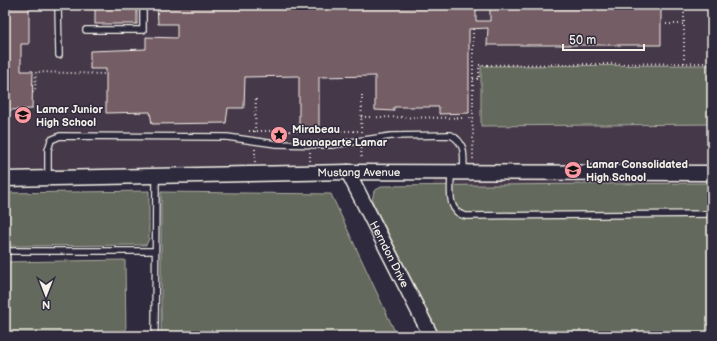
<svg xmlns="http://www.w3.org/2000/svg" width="717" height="341" viewBox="0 0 717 341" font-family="'Balsamiq Sans',sans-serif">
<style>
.built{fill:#443949}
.green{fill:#63695b;stroke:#acada2}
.building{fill:#755d65;stroke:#f4f1e8}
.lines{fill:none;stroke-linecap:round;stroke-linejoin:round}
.service-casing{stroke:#f4f1e8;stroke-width:8}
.tertiary-casing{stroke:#f4f1e8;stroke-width:17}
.path{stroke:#f4f1e8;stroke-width:2;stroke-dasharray:1 3;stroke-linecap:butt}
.service{stroke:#2f2a3d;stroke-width:5.5}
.tertiary{stroke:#2f2a3d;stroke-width:14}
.labels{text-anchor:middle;stroke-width:3;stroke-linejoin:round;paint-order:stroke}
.poi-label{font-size:11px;font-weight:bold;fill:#f4f1e8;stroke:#2f2a3d;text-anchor:start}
.street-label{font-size:11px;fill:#f4f1e8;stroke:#2f2a3d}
</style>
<rect width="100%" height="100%" fill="#2f2a3d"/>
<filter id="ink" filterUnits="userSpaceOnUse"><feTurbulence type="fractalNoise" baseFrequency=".025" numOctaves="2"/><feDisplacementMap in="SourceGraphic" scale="8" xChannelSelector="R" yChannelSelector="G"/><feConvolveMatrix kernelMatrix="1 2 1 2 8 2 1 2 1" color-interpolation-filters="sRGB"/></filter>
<g filter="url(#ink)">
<polygon class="built" points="5,5 712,5 712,336 434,285 433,169 5,170"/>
<g class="green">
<polygon points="712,65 712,124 481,126 481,66"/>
<polygon points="712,183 712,336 440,336 372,201 374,191 383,186"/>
<polygon points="149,191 149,239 146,245 5,246 5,193"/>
<polygon points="161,192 331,194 397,336 161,336"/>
<polygon points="125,260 126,336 5,336 5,262"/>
</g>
<g class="building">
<polygon points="5,5 29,6 29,44 21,44 21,71 33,71 32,109 9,110 9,130 5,133"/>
<rect x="95" y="5" width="42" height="19"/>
<polygon points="157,5 476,5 476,21 490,21 490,5 661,5 661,45 487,45 488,28 469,29 469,113 439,114 439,107 394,107 394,111 375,110 375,76 319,77 319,130 299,130 299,76 245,77 244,108 228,108 226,123 152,124 150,112 106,113 106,69 90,69 90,51 146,49 146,37 177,38 177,24 158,24"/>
</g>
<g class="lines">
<defs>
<g id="service">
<polyline points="58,5 59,55"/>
<polyline points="86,30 143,30 143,5"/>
<path d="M451,173C451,189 446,212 466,216L712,214"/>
<path d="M48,178V150L51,140L60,136L227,137L276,144L331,145L391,136L451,135C467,144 463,156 464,172"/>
<polyline points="5,251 155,251"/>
<polyline points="155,336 156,177"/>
</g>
<g id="tertiary">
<path id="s1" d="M348,172L431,336"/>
<path id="s2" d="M5,179L348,172L712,173"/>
</g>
</defs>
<use href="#service" class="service-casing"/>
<use href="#tertiary" class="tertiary-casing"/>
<g class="path">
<polyline points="684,5 684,24"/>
<polyline points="666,24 684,24 684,64"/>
<polyline points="473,79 479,79 479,65 712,63"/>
<polyline points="33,92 35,91 36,72 106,74"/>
<polyline points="361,117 473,118 473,29"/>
<polyline points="471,118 473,128 473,161"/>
<polyline points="249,131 361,131"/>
<polyline points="255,132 256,96"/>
<polyline points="361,132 362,95"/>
<polyline points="361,148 362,160"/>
<polyline points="255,149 255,162"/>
<polyline points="310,152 310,162"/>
</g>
<use href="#service" class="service"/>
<use href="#tertiary" class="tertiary"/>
</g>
</g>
<defs>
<symbol id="school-disc" viewBox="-11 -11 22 22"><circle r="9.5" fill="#ff9aa2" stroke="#2f2a3d"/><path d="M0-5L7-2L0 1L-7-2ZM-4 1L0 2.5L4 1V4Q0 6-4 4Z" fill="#111"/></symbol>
<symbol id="sight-disc" viewBox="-11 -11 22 22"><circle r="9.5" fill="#ff9aa2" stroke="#2f2a3d"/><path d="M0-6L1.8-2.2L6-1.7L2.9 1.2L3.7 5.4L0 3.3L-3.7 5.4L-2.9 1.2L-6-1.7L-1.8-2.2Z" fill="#111"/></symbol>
</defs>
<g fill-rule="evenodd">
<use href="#school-disc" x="13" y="105" width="20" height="20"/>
<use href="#sight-disc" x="269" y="125" width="20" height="20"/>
<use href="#school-disc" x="563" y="160" width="20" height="20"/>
</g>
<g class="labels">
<g class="poi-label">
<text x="36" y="113">Lamar Junior<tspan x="36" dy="13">High School</tspan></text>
<text x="292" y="133">Mirabeau<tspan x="292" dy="13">Buonaparte Lamar</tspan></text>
<text x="586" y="168">Lamar Consolidated<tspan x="586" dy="13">High School</tspan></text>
</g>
<g class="street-label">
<text dy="4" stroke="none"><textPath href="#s2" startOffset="354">Mustang Avenue</textPath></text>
<text dy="4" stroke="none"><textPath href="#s1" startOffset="92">Herndon Drive</textPath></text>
</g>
</g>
<rect width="717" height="341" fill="none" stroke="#2f2a3d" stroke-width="20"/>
<rect x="10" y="10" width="697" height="321" fill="none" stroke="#f4f1e8" stroke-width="1.5" filter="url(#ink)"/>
<g transform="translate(46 295) rotate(180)" stroke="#2f2a3d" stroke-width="3" paint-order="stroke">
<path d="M0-3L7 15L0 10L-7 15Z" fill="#f4f1e8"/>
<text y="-6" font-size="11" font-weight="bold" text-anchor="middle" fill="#f4f1e8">N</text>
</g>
<path d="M563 44v6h81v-6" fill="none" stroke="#f4f1e8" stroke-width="2"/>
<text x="569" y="44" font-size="12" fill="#f4f1e8" stroke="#2f2a3d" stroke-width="3" paint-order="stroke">50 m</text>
</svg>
